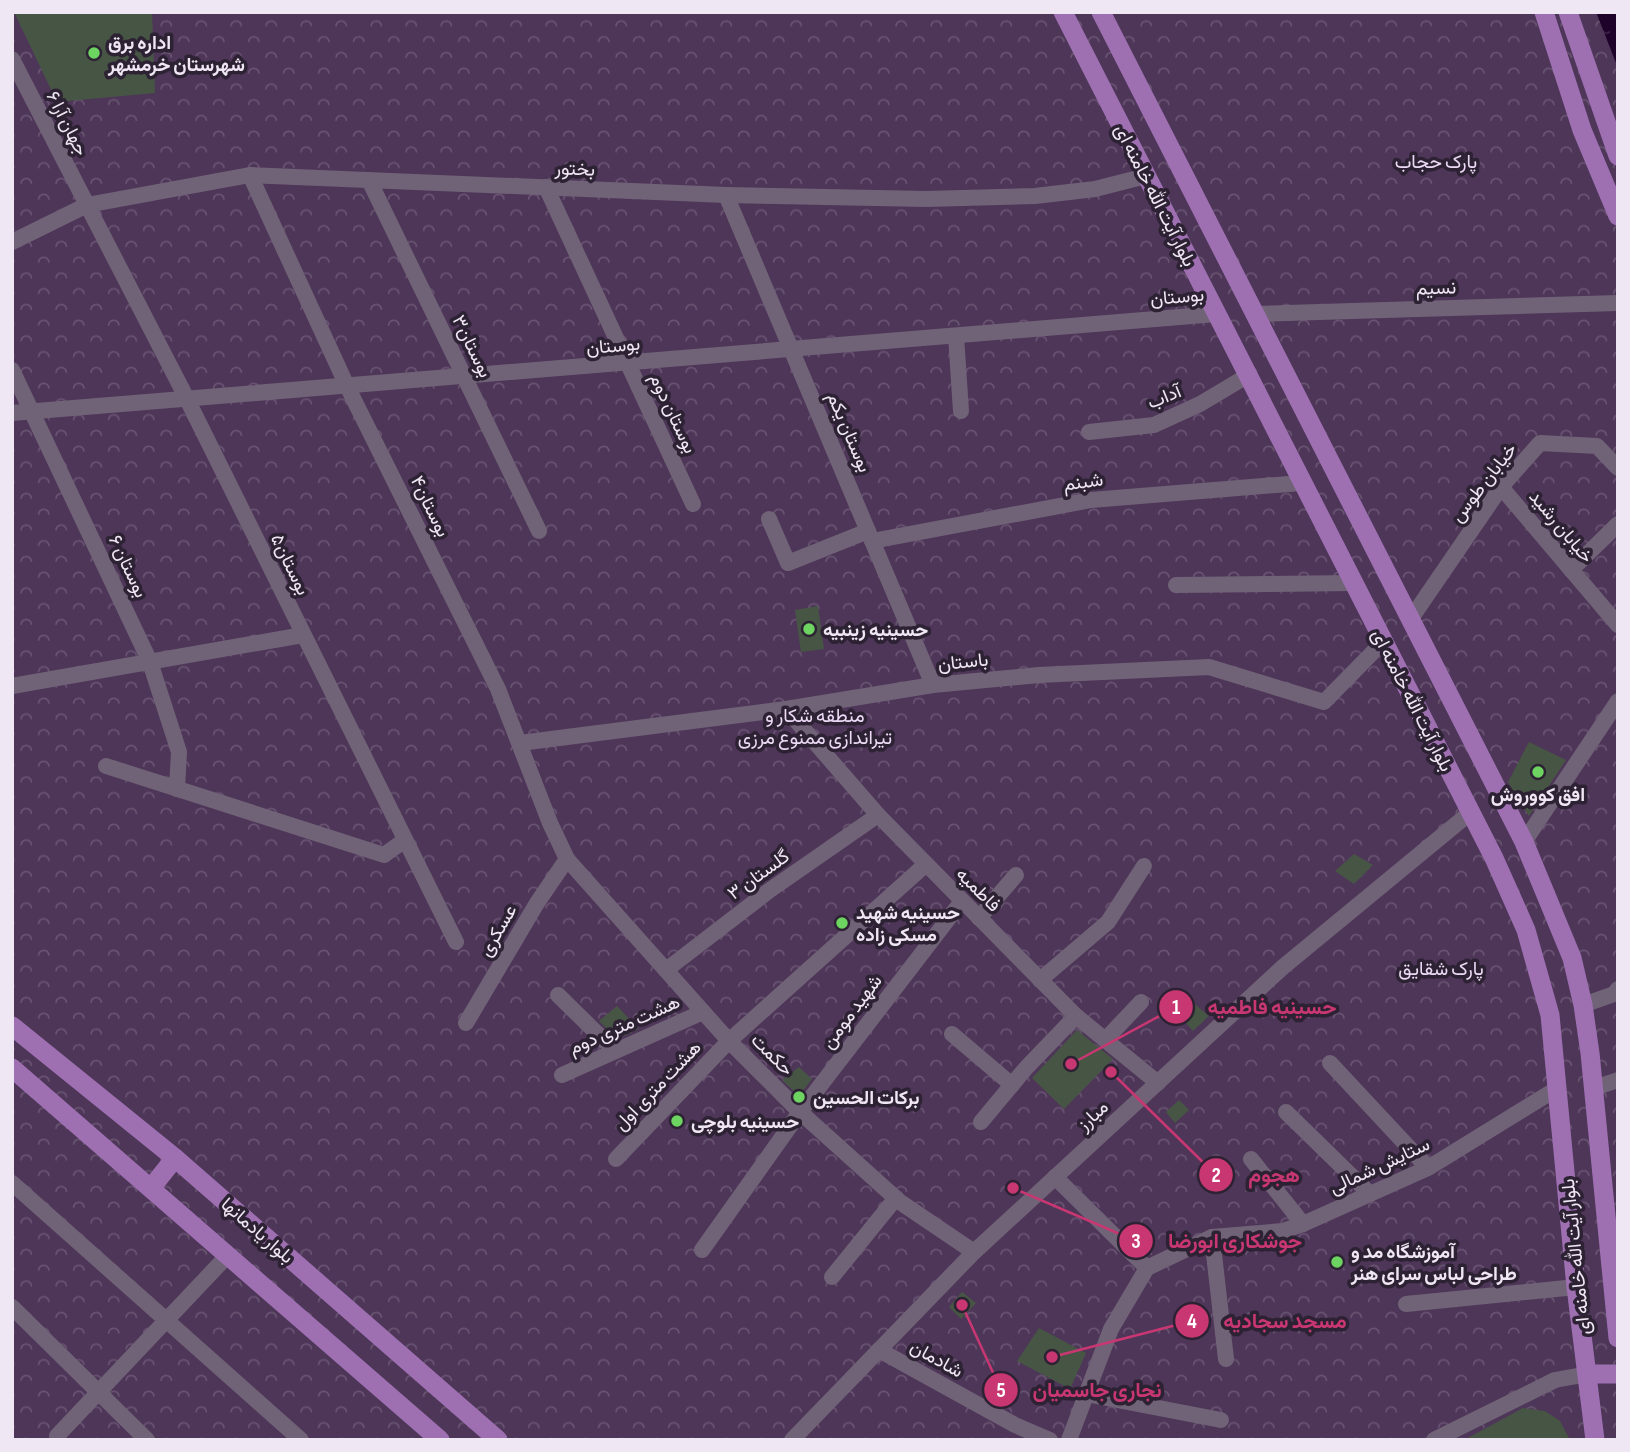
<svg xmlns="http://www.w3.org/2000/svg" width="1630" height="1452" viewBox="0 0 1630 1452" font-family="'Sofia Sans Condensed',Vazirmatn,sans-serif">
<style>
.park{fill:url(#park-crowns)}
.water{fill:url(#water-ripples)}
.building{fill:#475644}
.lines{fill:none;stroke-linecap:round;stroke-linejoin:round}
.minor{stroke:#716377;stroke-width:16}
.major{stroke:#9e70b2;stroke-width:19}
.poi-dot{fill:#6dd361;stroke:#2d2233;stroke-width:2.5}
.labels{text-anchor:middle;stroke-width:7;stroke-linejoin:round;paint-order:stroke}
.poi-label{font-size:19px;font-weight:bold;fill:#efe7f3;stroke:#2d2233;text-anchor:start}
.street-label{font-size:19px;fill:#efe7f3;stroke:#2d2233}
.park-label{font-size:19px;fill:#ecd9f5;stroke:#2d2233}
.leader{fill:none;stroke:#c93772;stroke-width:2.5}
.callout-dot{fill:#c93772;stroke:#2d2233;stroke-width:2.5}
.mark-label{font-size:21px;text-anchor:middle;font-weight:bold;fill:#fff}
.callout-label{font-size:21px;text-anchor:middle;font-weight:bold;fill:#c93772;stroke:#2d2233;stroke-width:7;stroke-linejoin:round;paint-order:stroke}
</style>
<defs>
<pattern id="park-crowns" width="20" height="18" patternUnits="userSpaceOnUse" patternTransform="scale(1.75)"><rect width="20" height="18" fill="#4e3659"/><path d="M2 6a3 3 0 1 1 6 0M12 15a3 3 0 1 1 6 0" fill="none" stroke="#685371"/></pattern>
<pattern id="water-ripples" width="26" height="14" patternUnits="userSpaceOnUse" patternTransform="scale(1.75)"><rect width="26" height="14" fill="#1e0229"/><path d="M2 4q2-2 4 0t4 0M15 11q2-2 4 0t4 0" fill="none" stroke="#3f2748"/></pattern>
</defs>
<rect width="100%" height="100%" fill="#2d2233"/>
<rect class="park" x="12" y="12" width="1606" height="1428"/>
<polygon class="water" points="1596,12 1618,12 1618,68"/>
<g class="building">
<polygon points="14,12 152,12 155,93 57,102"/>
<polygon points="818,606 824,649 801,652 795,610"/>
<polygon points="1529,742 1566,760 1529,816 1508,782"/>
<polygon points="1354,854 1373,865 1354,884 1335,871"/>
<polygon points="1191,1001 1209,1016 1193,1031 1178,1014"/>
<polygon points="617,1006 639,1029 617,1039 599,1021"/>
<polygon points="1077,1030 1113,1059 1064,1109 1032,1078"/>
<polygon points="799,1067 812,1079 799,1096 782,1080"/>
<polygon points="1179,1100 1189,1110 1175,1123 1166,1112"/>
<polygon points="962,1292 976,1303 961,1319 949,1307"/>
<polygon points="1039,1328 1086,1353 1070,1389 1017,1361"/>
<polygon points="1523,1408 1545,1411 1560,1421 1570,1440 1464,1440"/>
</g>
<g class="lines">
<g class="minor">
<polyline points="12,59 187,399 456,942"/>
<polyline points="250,175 347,386 498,689 550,823 567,859 729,1041 800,1112 900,1202 974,1252"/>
<polyline points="369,180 539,531"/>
<polyline points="546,187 693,504"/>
<polyline points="726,195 933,685"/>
<polyline points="12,242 87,205 250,175 726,195 926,199 1035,196 1095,189 1146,176"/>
<polyline points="1255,314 1618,303"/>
<polyline points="956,336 961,411"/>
<polyline points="12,370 150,662 179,752 177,789"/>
<polyline points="12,413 1216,314"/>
<polyline points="1089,432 1154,425 1200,404 1247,376"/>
<polyline points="1501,487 1618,625"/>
<polyline points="769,519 788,563 868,531"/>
<polyline points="872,541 1091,500 1301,483"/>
<polyline points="1571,570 1618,524"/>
<polyline points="1176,585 1353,583"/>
<polyline points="1410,620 1501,487 1540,443 1597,446 1618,468"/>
<polyline points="12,686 303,635"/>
<polyline points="786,709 878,815 1076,1016 1158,1083"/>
<polyline points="520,743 786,709 933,685 1039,675 1209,667 1324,702 1383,642"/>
<polyline points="106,766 384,855 405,840"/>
<polyline points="1524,842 1618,701"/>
<polyline points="979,918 1016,875"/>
<polyline points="666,970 770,890 878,815"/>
<polyline points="1040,980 1108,922 1144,866"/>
<polyline points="558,995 615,1051"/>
<polyline points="1583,1005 1614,994 1618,989"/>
<polyline points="466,1023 537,903 567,859"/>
<polyline points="952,1034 1012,1085"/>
<polyline points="1105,1040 1141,1002"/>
<polyline points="1330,1063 1428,1168"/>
<polyline points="562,1075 703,1012"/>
<polyline points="1594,1088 1618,1080"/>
<polyline points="1286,1112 1370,1194"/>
<polyline points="981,1122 1026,1068 1076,1016"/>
<polyline points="616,1159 729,1041 925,865"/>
<polyline points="1251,1159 1303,1224"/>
<polyline points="1055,1177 1147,1268"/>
<polyline points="12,1183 301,1440"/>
<polyline points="1212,1237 1226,1359"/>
<polyline points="702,1250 800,1112 962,901"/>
<polyline points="832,1277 896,1198"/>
<polyline points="1406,1304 1576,1287"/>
<polyline points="12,1307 147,1440"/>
<polyline points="879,1350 1015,1425 1050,1440"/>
<polyline points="1086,1394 1221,1420"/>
<polyline points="57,1436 228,1255"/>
<polyline points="792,1440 974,1252 1283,967 1471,812"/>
<polyline points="1069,1440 1111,1329 1147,1268 1212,1237 1283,1231 1303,1224 1428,1168 1558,1088"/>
<polyline points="1434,1440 1555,1380 1588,1374"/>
</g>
<g class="major">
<polyline points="1063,12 1494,858 1526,930 1550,1015 1576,1287 1595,1440"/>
<polyline points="1101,12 1524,842 1572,958 1583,1005 1590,1053 1618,1338"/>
<polyline points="1544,12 1582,130 1618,216"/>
<polyline points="1568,12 1618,156"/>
<polyline points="12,1026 175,1158 498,1440"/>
<polyline points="12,1068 440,1440"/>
<polyline points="151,1188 175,1158"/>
<polyline points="1588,1374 1618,1374"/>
</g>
</g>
<g class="poi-dot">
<circle cx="94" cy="53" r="7"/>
<circle cx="809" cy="629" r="7"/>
<circle cx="1538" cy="772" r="7"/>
<circle cx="842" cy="923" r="7"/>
<circle cx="799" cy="1097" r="7"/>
<circle cx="677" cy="1121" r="7"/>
<circle cx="1337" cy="1262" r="7"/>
</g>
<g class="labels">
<g class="poi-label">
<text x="108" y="49">اداره برق<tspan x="108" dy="22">شهرستان خرمشهر</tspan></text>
<text x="823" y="636">حسینیه زینبیه</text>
<text x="1538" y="801" text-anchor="middle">افق کووروش</text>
<text x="856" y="919">حسینیه شهید<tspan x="856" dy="22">مسکی زاده</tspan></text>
<text x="813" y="1104">برکات الحسین</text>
<text x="691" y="1128">حسینیه بلوچی</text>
<text x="1351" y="1258">آموزشگاه مد و<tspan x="1351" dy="22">طراحی لباس سرای هنر</tspan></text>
</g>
<g class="street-label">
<text transform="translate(68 123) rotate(63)" y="7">جهان آرا ۶</text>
<text transform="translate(575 168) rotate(2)" y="7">بختور</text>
<text transform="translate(1156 195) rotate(63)" y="7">بلوار آیت الله خامنه ای</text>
<text transform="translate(1436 287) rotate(-2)" y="7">نسیم</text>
<text transform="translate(1177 296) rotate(-5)" y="7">بوستان</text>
<text transform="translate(613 345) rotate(-5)" y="7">بوستان</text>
<text transform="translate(473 346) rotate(64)" y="7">بوستان۳</text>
<text transform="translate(1164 396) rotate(-22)" y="7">آداب</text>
<text transform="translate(674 413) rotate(65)" y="7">بوستان دوم</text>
<text transform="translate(850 432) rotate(67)" y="7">بوستان یکم</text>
<text transform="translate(1083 481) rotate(-8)" y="7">شبنم</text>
<text transform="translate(1483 482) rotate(-52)" y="7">خیابان طوس</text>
<text transform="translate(431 506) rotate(64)" y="7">بوستان۴</text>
<text transform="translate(1562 526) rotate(50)" y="7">خیابان رشید</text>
<text transform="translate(291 564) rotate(64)" y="7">بوستان۵</text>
<text transform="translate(129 566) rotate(65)" y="7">بوستان ۶</text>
<text transform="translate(963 661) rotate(-6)" y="7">باستان</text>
<text transform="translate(1413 700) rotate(63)" y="7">بلوار آیت الله خامنه ای</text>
<text transform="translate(758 874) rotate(-36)" y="7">گلستان ۳</text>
<text transform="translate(979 889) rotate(45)" y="7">فاطمیه</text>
<text transform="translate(497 930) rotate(-60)" y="7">عسکری</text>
<text transform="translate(851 1011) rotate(-53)" y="7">شهید مومن</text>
<text transform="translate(624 1024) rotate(-24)" y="7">هشت متری دوم</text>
<text transform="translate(773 1054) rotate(45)" y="7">حکمت</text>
<text transform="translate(657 1085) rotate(-46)" y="7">هشت متری اول</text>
<text transform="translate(1092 1115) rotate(-43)" y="7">مبارز</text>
<text transform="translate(1379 1165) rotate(-25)" y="7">ستایش شمالی</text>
<text transform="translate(258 1230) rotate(41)" y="7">بلوار یادمانها</text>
<text transform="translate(1575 1257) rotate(-96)" y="7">بلوار آیت الله خامنه ای</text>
<text transform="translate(937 1358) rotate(29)" y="7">شادمان</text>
</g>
<g class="park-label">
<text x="1436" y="168">پارک حجاب</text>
<text x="815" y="722">منطقه شکار و<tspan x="815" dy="22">تیراندازی ممنوع مرزی</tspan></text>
<text x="1441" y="975">پارک شقایق</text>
</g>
</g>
<path class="leader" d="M1071 1064L1176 1007M1111 1072L1216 1175M1013 1188L1136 1241M1052 1357L1192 1321M962 1305L1001 1390"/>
<g class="callout-dot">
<circle cx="1071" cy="1064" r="7"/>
<circle cx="1111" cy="1072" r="7"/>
<circle cx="1013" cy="1188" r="7"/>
<circle cx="1052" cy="1357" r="7"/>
<circle cx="962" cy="1305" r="7"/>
<circle cx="1176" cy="1007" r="18"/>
<circle cx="1216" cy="1175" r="18"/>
<circle cx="1136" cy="1241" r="18"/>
<circle cx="1192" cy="1321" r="18"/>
<circle cx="1001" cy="1390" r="18"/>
</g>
<g class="mark-label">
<text x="1176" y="1014">1</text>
<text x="1216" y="1182">2</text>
<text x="1136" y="1248">3</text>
<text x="1192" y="1328">4</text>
<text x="1001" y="1397">5</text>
</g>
<g class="callout-label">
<text x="1272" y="1014">حسینیه فاطمیه</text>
<text x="1274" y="1182">هجوم</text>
<text x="1235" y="1248">جوشکاری ابورضا</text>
<text x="1285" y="1328">مسجد سجادیه</text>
<text x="1097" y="1397">نجاری جاسمیان</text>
</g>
<rect width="1630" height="1452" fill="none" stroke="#efe7f3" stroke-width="28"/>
</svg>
